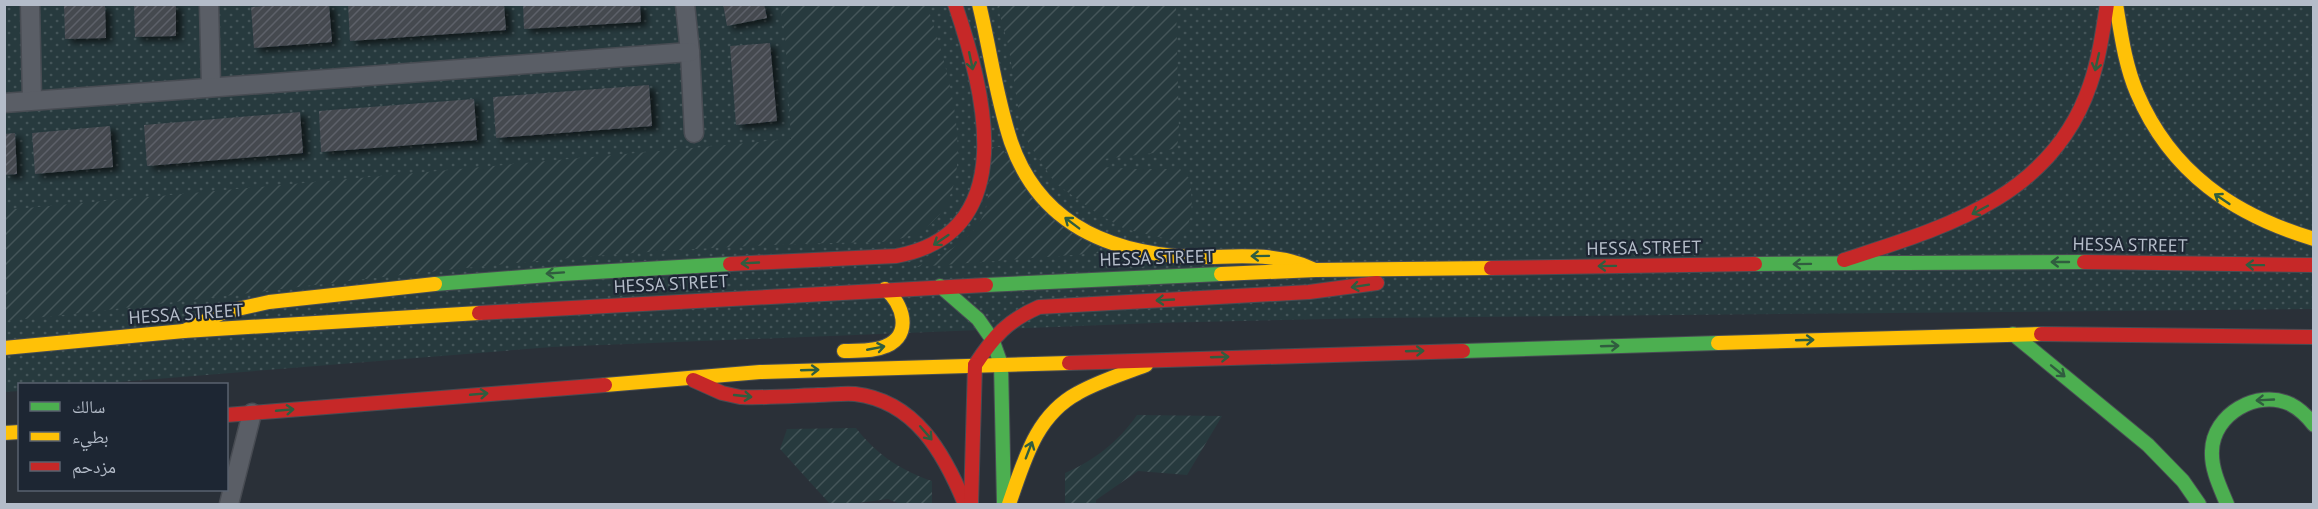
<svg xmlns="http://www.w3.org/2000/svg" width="2318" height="509" viewBox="0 0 2318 509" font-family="'PT Sans','Noto Naskh Arabic',sans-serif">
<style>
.grass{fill:url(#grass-dots)}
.garden{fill:url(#garden-furrows)}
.building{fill:url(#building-hatch);filter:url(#shadow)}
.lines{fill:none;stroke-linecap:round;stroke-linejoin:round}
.street-casing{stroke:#484c53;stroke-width:21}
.fast-casing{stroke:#484c53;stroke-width:16}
.slow-casing{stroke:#484c53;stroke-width:16}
.jam-casing{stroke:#484c53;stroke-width:16}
.street{stroke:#5a5e66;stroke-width:18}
.fast{stroke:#4caf50;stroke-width:14}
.slow{stroke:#ffc107;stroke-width:14}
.jam{stroke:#c62828;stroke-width:14}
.oneway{stroke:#305d3f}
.labels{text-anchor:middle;stroke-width:4.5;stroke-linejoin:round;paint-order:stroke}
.street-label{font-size:18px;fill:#b4bcc9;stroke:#1d2633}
</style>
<defs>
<pattern id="grass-dots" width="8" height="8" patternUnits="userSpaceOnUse" patternTransform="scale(1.5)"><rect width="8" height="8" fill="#273a3e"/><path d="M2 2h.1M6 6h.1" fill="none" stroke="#445559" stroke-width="1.8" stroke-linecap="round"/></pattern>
<pattern id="garden-furrows" width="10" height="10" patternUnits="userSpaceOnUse" patternTransform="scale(1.5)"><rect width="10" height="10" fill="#273a3e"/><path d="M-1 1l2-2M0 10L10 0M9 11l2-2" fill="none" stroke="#445559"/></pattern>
<pattern id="building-hatch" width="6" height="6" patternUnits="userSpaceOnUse" patternTransform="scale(1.5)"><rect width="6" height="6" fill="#444950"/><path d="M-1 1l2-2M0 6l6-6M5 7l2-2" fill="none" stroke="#5d6168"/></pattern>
<filter id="shadow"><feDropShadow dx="6" dy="4" stdDeviation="3" flood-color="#0009"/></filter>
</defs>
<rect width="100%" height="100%" fill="#2a3038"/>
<polygon class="grass" points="5,5 2313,5 2313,309 1373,318 1155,323 552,347 94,384 20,384 19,391 5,392"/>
<g class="garden">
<path d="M780,5H927C950,76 1001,231 882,242C740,244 597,254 456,269C305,285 155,306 5,321V210L791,139L785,33Z"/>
<path d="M997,5H1176L1179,132L1177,148L1154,153L1104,159L1103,167L1133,169H1180L1190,179C1192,203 1196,223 1176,241L1125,229L1098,214L1055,183L1029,144L1021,124L1008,44Z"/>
<path d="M991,147H1000L1099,253L916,267C943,255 977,239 986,208C990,193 990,164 991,147Z"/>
<path d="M1137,415L1222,416L1187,475L1138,471L1096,500V504H1065V473C1095,460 1118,442 1137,415Z"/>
<path d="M856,428C876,454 900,470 932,481V504H900L888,499L850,504H830L780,449L787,429Z"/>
</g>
<g class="building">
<polygon points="134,4 176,4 176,36 135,37"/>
<polygon points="287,4 329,4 332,42 254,48 251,7"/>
<polygon points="348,4 504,4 506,30 350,41"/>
<polygon points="523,4 640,4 641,22 524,29"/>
<polygon points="723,4 764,4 767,18 727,26"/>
<polygon points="64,5 105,5 106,38 65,39"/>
<polygon points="770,43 777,121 736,125 730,46"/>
<polygon points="649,85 652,126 496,138 493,97"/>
<polygon points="474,99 477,140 321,152 319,111"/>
<polygon points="300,112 303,153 147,166 144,125"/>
<polygon points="110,126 113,167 35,174 32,133"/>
<polygon points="15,133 17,174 4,175 4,134"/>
</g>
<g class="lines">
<defs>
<g id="street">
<polyline points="30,4 32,100"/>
<polyline points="209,4 211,86"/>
<polyline points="685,4 690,52 694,133"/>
<polyline points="4,103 690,52"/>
<polyline points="229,504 252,413"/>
</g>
<g id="fast">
<polyline points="1755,264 2084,262"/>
<polyline points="435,284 561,274 730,264"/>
<polyline points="986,285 1221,274"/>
<polyline points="940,286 978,319 992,339 1001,364 1004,504"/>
<polyline points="2013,334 2148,445 2183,481 2199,504"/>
<polyline points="1463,351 1718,343"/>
<path d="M2227,504C2220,487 2211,469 2212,451C2213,414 2257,389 2290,404C2300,409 2307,416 2314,425"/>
</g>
<g id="slow">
<path d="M979,4C990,49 996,97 1011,142C1039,224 1109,253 1190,257C1233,258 1274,250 1315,270"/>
<path d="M2116,4C2121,34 2125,65 2137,93C2171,173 2234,215 2314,239"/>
<polyline points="1221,274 1316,270 1491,268"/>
<polyline points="184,331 224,312 269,302 435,284"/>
<polyline points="1718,343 2041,334"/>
<polyline points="4,348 184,331 479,313"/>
<path d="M844,351C858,350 873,352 886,346C913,335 903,303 885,289"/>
<polyline points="605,385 760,372 1069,363"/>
<polyline points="4,433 20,432"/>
<path d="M1009,504C1024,462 1035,416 1078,393C1099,381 1123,374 1146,365"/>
</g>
<g id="jam">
<path d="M1844,260C1946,227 2052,197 2090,85C2099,59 2103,31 2107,4"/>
<polyline points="2084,262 2314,265"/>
<path d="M730,264L896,256C1023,233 984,90 955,4"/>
<polyline points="1491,268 1755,264"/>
<polyline points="479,313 986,285"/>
<polyline points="2041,334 2314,337"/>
<polyline points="1069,363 1463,351"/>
<path d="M975,365C994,336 1007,321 1039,307L1309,292L1377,283"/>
<path d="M693,380L722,393L740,397C766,398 792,396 818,395C830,395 843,393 855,394C915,401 944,453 965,504"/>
<polyline points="226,415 605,385"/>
<polyline points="971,504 975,365"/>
</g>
</defs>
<use href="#street" class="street-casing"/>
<use href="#fast" class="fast-casing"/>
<use href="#slow" class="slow-casing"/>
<use href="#jam" class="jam-casing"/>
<use href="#street" class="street"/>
<use href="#fast" class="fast"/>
<use href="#slow" class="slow"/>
<use href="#jam" class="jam"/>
</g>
<defs><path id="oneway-shaft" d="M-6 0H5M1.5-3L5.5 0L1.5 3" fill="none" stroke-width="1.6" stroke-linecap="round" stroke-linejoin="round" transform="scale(1.5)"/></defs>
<g class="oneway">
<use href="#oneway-shaft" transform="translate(971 61) rotate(78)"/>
<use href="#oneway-shaft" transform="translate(2097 62) rotate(103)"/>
<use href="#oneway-shaft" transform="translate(2222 199) rotate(-146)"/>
<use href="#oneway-shaft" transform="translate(1980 210) rotate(152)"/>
<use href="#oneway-shaft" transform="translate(1072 223) rotate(-143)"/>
<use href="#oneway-shaft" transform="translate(941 240) rotate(146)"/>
<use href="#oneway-shaft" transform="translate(1260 256) rotate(179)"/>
<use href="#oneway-shaft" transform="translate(2060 262) rotate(180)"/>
<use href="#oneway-shaft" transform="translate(750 263) rotate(177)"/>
<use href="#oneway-shaft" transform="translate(1802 264) rotate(179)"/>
<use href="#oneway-shaft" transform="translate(2255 265) rotate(-179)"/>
<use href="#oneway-shaft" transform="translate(1607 266) rotate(179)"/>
<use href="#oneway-shaft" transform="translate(555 273) rotate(176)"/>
<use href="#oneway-shaft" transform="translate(1360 286) rotate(171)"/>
<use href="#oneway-shaft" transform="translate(1165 300) rotate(177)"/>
<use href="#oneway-shaft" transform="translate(1805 340) rotate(-2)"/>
<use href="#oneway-shaft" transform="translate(1610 346) rotate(-2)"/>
<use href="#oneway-shaft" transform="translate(876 348) rotate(-11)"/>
<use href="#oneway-shaft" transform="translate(1415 351) rotate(-2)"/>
<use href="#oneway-shaft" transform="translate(1220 357) rotate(-2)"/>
<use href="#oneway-shaft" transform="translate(810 370) rotate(-2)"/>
<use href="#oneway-shaft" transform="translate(2058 371) rotate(39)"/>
<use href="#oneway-shaft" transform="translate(479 394) rotate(-5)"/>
<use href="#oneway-shaft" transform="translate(743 396) rotate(6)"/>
<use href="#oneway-shaft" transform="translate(2265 400) rotate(177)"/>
<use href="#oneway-shaft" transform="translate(285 410) rotate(-5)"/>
<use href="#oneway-shaft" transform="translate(926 433) rotate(49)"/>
<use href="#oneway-shaft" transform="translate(1029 450) rotate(-69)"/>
</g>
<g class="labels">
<g class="street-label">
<text transform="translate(2130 245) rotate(1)" y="6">HESSA STREET</text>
<text transform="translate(1644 248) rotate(-1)" y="6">HESSA STREET</text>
<text transform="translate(1157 258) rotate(-2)" y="6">HESSA STREET</text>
<text transform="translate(671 284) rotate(-3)" y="6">HESSA STREET</text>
<text transform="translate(186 314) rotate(-4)" y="6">HESSA STREET</text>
</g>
</g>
<rect width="2318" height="509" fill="none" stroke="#b4bcc9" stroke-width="12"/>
<rect x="18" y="383" width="210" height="108" fill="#1d2633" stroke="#59626f" stroke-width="1.5"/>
<rect x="30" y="402" width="30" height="9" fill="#4caf50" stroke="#59626f" stroke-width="1.5"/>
<text x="72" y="413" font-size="18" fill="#b4bcc9">سالك</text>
<rect x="30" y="432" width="30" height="9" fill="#ffc107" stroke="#59626f" stroke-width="1.5"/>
<text x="72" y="443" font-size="18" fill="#b4bcc9">بطيء</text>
<rect x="30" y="462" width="30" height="9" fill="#c62828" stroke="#59626f" stroke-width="1.5"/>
<text x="72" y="473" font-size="18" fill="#b4bcc9">مزدحم</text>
</svg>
